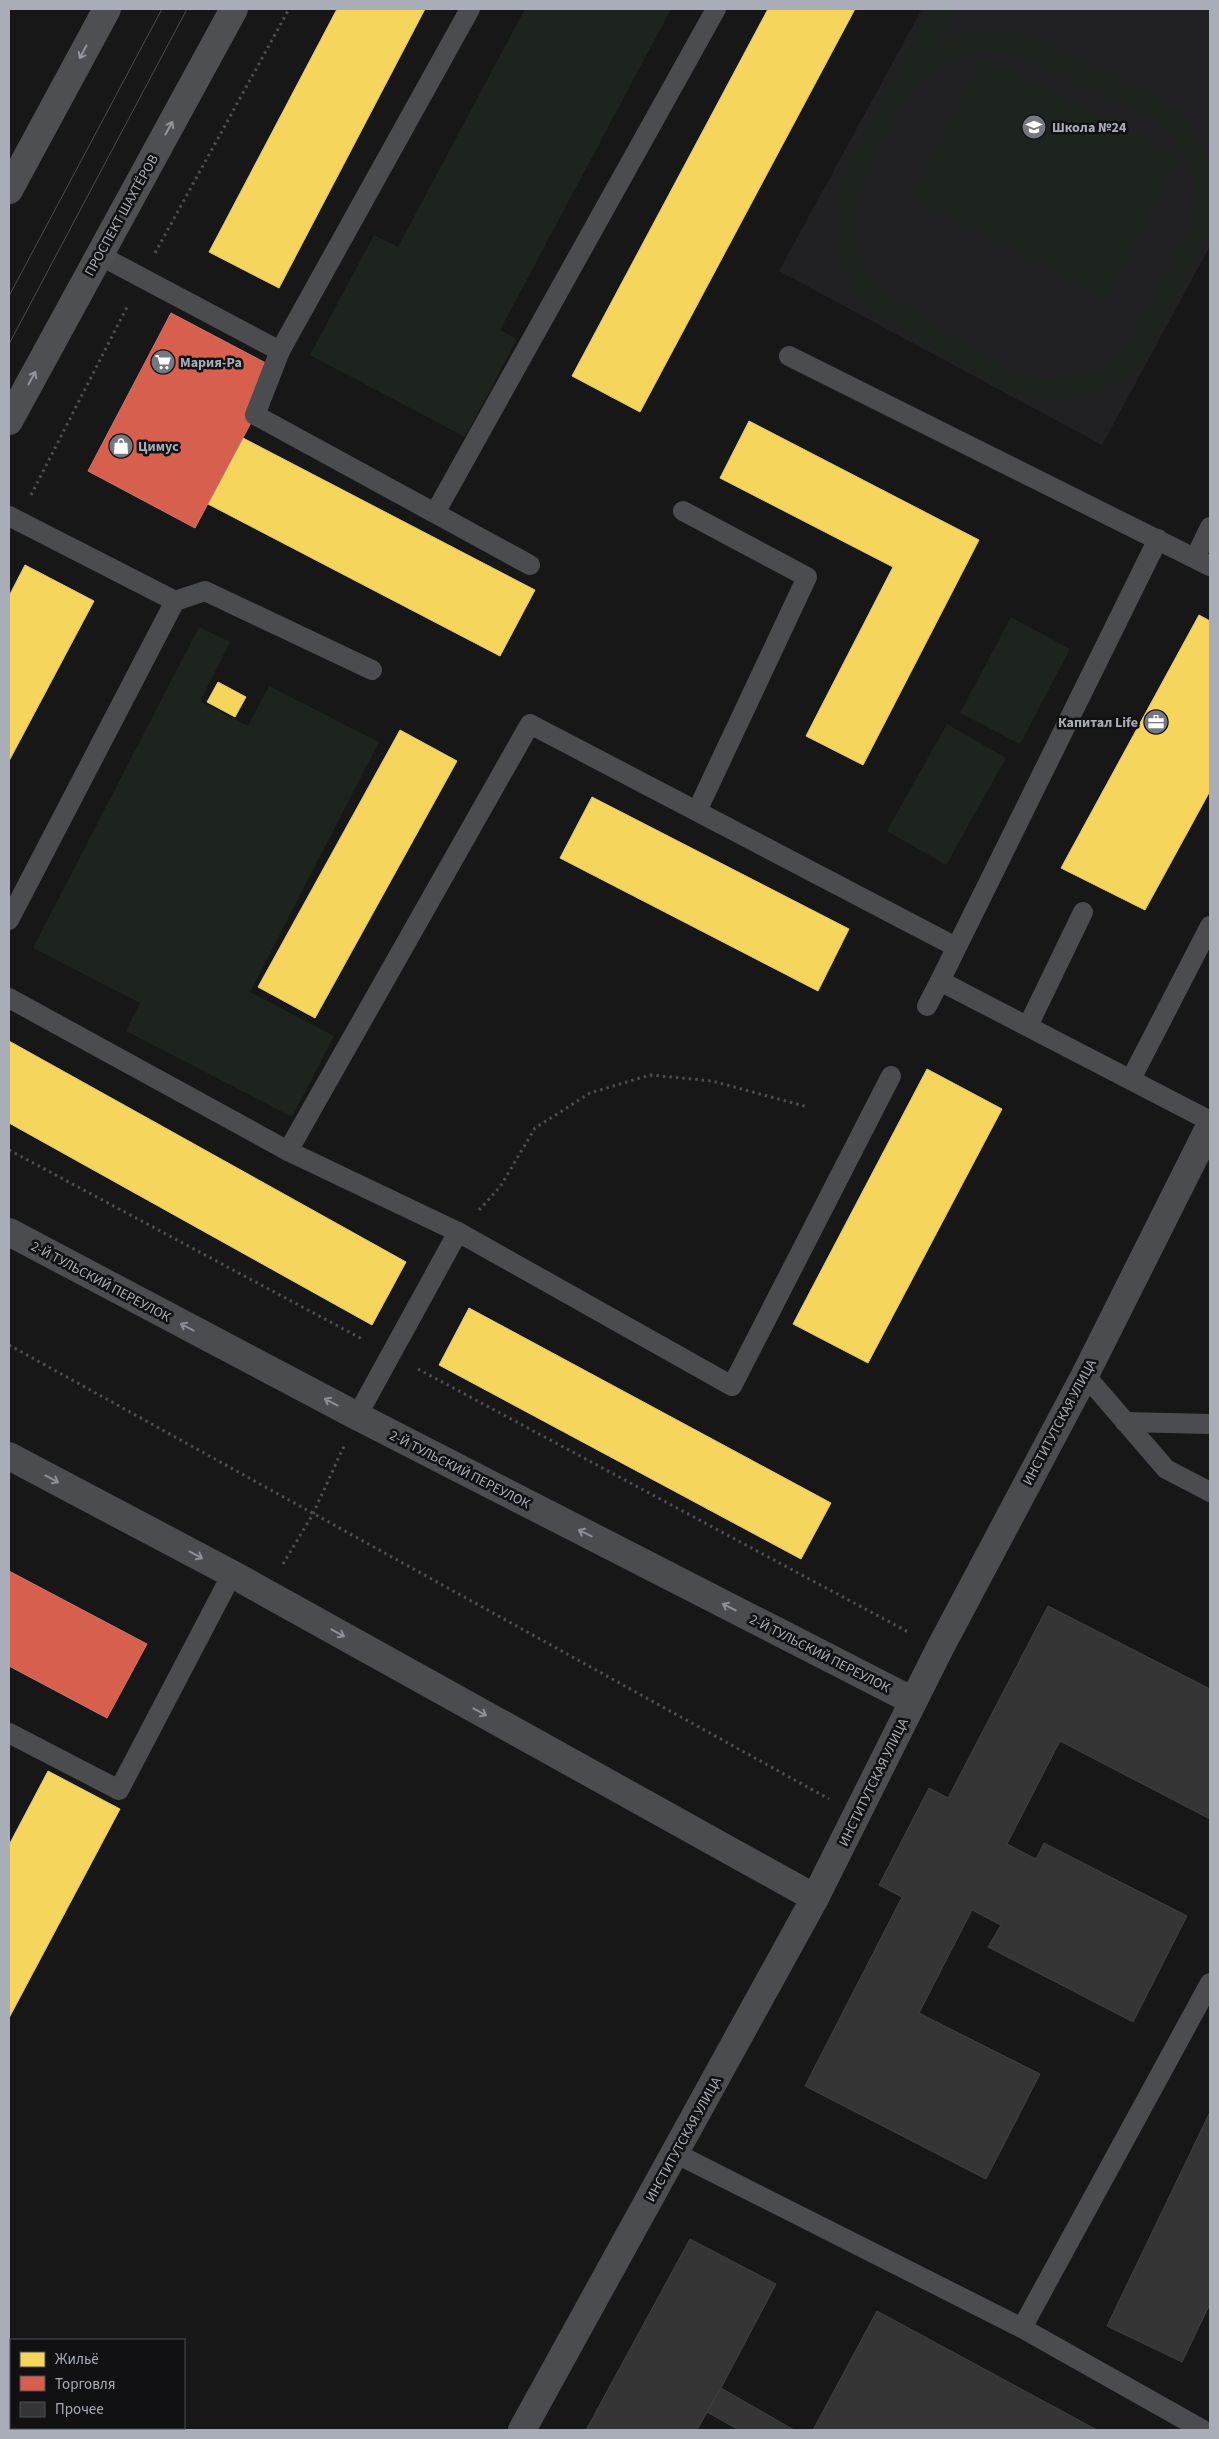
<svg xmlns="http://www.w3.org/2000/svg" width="1219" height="2439" viewBox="0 0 1219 2439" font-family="'Source Sans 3',sans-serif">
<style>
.built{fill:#212123}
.green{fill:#1d241e;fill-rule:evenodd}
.homes{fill:#f6d55c;stroke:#dfc978}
.shops{fill:#d6604d;stroke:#c8776d}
.building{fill:#353536;stroke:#3f4043}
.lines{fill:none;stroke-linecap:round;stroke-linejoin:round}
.path{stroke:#4d4e52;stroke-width:3;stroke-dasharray:2.5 4;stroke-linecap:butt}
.lane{stroke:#4b4c50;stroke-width:20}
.street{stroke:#4b4c50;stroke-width:28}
.primary{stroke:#4d4f52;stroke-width:28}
.tram{stroke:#4b4c4f;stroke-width:1}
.oneway{stroke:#91969e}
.oneway2{stroke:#8c9099}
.labels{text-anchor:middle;stroke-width:5;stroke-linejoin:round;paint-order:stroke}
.poi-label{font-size:14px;font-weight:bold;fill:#a8adb8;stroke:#111113;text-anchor:start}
.street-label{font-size:14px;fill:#a8adb8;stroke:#111113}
</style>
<rect width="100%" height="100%" fill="#171717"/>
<polygon class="built" points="922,9 1210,9 1210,246 1102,445 779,271"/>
<g class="green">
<polygon points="525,9 671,9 500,330 517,339 465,437 310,355 374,235 398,247"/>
<path d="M931,9H953L934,45L954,36L978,31H1003L1028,36L1160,99L1180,114L1196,133L1210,161V232L1137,369C1090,403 1051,407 997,386L864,304C830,256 827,217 849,163ZM981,51H1002L1022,55L1149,116C1181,141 1205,176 1195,218L1122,355C1084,382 1050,386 1006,369L878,289C834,228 859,187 889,129C899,110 907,88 925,75C941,62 960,56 981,51Z"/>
<polygon points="982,58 1178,158 1106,297 911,197"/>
<polygon points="1011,617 1070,649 1020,744 960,713"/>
<polygon points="199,627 230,642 200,701 248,726 269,686 379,742 250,992 334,1036 292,1117 126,1031 140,1003 33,948"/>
<polygon points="947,724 1006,758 946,865 887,831"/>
</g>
<g class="homes">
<polygon points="337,9 425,9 279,288 209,252"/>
<polygon points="768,9 855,9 640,412 572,376"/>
<polygon points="749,421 979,540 863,765 806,736 893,567 720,478"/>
<polygon points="243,438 535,590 500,656 208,504"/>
<polygon points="25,565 94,601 9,761 9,596"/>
<polygon points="1199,615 1210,621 1210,791 1145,910 1061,868"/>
<polygon points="218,682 246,697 235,717 207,702"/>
<polygon points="400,730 457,761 315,1018 258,987"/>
<polygon points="592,797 849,929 818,991 560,858"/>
<polygon points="9,1041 406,1262 372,1325 9,1123"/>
<polygon points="927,1069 1002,1109 868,1363 793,1324"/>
<polygon points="469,1308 831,1503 801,1559 439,1365"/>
<polygon points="48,1771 120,1809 9,2018 9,1845"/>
</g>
<g class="shops">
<polygon points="171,313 279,370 195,528 88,471"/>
<polygon points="9,1571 147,1644 107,1718 9,1666"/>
</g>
<g class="building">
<polygon points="1048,1606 1210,1689 1210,1819 1060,1741 1007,1844 1036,1859 1044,1843 1187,1916 1133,2022 988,1947 1001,1925 972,1910 919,2013 1040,2074 986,2179 805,2086 902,1897 879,1885 929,1788 948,1798"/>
<polygon points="1210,2112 1210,2304 1182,2362 1107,2326"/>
<polygon points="690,2239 776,2284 721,2388 697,2430 586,2430"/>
<polygon points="877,2311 1097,2430 813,2430"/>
<polygon points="721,2388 794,2430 739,2430 707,2412"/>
</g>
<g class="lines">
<g class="path">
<polyline points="155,253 289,9"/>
<polyline points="31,495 128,305"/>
<polyline points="9,1150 364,1340"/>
<polyline points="479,1210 500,1187 535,1128 590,1093 650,1075 712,1081 808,1107"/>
<polyline points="9,1345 829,1799"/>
<polyline points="418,1369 910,1633"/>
<polyline points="283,1564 313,1514 344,1446"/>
</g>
<g class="lane">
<polyline points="99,255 280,351 470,9"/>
<polyline points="280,351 255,415 530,565"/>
<polyline points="789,356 1210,566"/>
<polyline points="683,511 807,577 697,811"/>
<polyline points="435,513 716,9"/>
<polyline points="9,516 175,601 9,920"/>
<polyline points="1158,539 940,981 1210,1121"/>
<polyline points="1195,558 1210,527"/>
<polyline points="175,601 205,591 372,670"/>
<polyline points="9,998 288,1151 458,1232 732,1386 891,1076"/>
<polyline points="927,1006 940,981"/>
<polyline points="1028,1026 1083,912"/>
<polyline points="1131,1079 1210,926"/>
<polyline points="288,1151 530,724 956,947"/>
<polyline points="1085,1375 1166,1469 1210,1492"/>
<polyline points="357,1416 458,1232"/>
<polyline points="1125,1422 1210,1424"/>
<polyline points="9,1733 119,1790 232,1574"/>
<polyline points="675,2153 1022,2328 1210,1983"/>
<polyline points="1022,2328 1203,2430"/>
</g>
<g class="street">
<polyline points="9,1232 357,1416 913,1701"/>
<polyline points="9,1456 232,1574 815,1898"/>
<polyline points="522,2430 815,1898 940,1648 1085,1375 1210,1126"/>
</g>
<g class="primary">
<polyline points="9,190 107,9"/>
<polyline points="9,421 234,9"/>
</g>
<g class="tram">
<polyline points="9,296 162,9"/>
<polyline points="9,344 187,9"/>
</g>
</g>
<defs><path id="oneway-shaft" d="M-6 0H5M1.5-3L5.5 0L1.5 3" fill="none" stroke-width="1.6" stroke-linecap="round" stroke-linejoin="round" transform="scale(1.25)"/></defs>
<g class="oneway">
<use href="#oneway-shaft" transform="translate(83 52) rotate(118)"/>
<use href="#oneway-shaft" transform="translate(169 128) rotate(-61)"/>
<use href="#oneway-shaft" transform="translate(32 378) rotate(-61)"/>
</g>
<g class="oneway2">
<use href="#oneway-shaft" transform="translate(187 1327) rotate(-152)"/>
<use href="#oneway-shaft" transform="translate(331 1402) rotate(-152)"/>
<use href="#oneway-shaft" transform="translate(52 1479) rotate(28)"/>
<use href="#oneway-shaft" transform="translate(585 1533) rotate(-153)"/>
<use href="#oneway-shaft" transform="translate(196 1555) rotate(28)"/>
<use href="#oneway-shaft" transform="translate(729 1607) rotate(-153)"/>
<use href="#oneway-shaft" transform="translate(338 1633) rotate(29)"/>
<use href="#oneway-shaft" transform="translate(480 1712) rotate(29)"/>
</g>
<defs>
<symbol id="school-disc" viewBox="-11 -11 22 22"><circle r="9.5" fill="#757880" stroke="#111113"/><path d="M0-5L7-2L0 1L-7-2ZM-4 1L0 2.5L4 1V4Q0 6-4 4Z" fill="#fff"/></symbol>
<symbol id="supermarket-disc" viewBox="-11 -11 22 22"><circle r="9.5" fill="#757880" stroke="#111113"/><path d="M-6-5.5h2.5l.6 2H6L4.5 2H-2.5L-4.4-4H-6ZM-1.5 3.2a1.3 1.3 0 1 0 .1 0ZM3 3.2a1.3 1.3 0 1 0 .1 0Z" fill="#fff"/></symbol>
<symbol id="shop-disc" viewBox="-11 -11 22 22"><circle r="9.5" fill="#757880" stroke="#111113"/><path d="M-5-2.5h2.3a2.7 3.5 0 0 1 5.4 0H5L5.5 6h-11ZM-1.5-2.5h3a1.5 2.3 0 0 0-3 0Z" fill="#fff"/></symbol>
<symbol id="office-disc" viewBox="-11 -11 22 22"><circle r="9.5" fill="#757880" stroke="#111113"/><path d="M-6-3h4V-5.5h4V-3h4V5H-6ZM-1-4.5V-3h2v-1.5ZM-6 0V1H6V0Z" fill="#fff"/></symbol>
</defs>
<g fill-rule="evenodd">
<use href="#school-disc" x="1020" y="113" width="28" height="28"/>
<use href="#supermarket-disc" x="149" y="348" width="28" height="28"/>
<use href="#shop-disc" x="107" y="432" width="28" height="28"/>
<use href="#office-disc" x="1142" y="708" width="28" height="28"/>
</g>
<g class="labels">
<g class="poi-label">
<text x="1052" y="132">Школа №24</text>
<text x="180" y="367">Мария-Ра</text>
<text x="138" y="451">Цимус</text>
<text x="1138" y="727" text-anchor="end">Капитал Life</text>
</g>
<g class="street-label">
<text transform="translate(121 215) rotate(-61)" y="5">ПРОСПЕКТ ШАХТЁРОВ</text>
<text transform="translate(101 1281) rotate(28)" y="5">2-Й ТУЛЬСКИЙ ПЕРЕУЛОК</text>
<text transform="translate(1059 1422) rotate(-62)" y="5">ИНСТИТУТСКАЯ УЛИЦА</text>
<text transform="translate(460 1469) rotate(27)" y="5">2-Й ТУЛЬСКИЙ ПЕРЕУЛОК</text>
<text transform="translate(820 1653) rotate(27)" y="5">2-Й ТУЛЬСКИЙ ПЕРЕУЛОК</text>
<text transform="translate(873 1782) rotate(-64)" y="5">ИНСТИТУТСКАЯ УЛИЦА</text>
<text transform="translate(683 2139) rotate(-61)" y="5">ИНСТИТУТСКАЯ УЛИЦА</text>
</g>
</g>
<rect width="1219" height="2439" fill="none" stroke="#a8adb8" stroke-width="20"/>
<rect x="10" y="2339" width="175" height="90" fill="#111113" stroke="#4d4f55"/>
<rect x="20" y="2352" width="25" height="15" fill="#f6d55c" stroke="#4d4f55"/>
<text x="55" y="2364" font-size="15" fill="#a8adb8">Жильё</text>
<rect x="20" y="2376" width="25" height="15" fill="#d6604d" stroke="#4d4f55"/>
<text x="55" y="2389" font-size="15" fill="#a8adb8">Торговля</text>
<rect x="20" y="2402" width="25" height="15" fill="#353536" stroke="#4d4f55"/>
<text x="55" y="2414" font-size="15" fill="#a8adb8">Прочее</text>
</svg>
